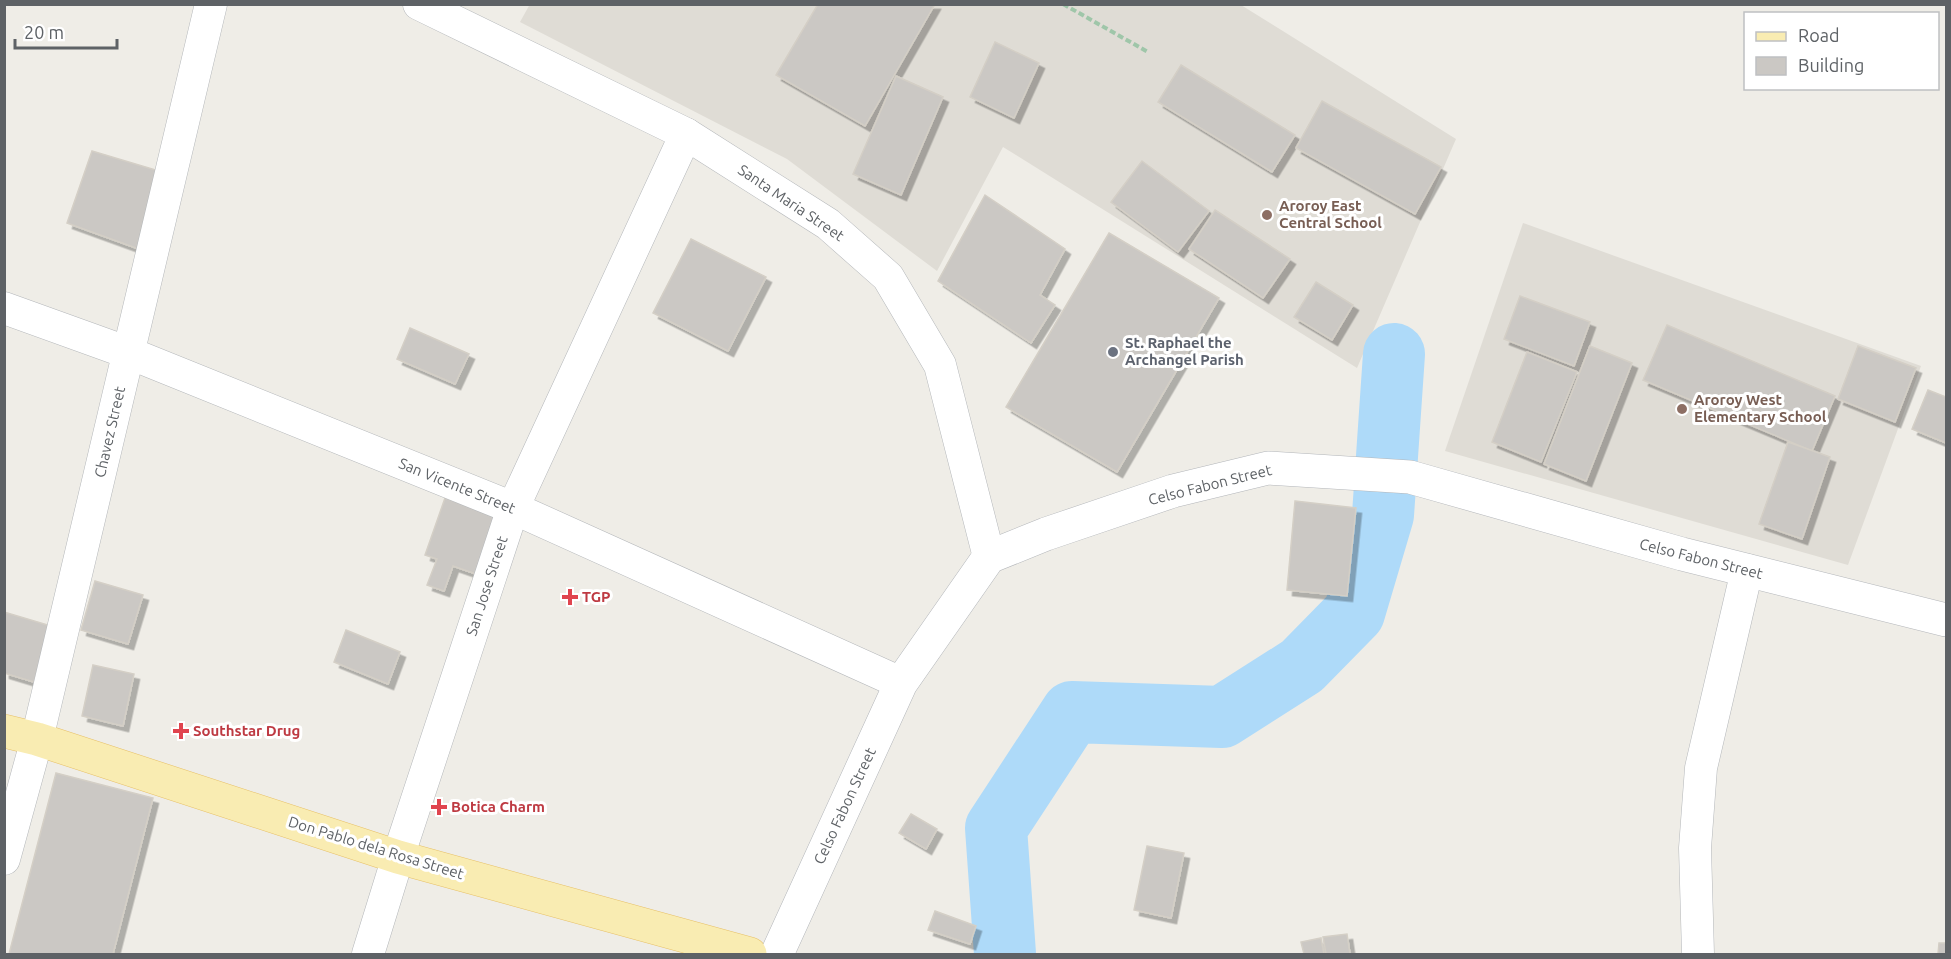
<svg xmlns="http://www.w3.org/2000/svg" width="1951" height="959" viewBox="0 0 1951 959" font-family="Ubuntu,sans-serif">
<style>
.education{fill:#dfdcd5}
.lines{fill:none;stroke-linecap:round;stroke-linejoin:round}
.river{stroke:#aedaf9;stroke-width:62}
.building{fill:#cbc8c4;stroke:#d4cfc6;stroke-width:1.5;filter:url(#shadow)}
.street-casing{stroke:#b4b7ba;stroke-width:33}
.secondary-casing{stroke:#b3b6ba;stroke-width:34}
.primary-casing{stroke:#e7c068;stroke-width:34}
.path{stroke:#9fc6a9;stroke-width:4;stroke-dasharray:6 3;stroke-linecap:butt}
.street{stroke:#fff;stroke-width:32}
.secondary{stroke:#fff;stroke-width:33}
.primary{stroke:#f9ecb2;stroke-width:33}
.education-dot{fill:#8d6e63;stroke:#fff;stroke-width:2}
.worship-dot{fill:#6b7280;stroke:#fff;stroke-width:2}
.health-dot{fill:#e0444e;stroke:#fff;stroke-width:2}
.labels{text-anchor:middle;stroke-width:6;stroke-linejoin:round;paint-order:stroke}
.street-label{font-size:15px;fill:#5e6266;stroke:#fff}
.education-label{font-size:15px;font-weight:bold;fill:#785e54;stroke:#fff;text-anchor:start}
.worship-label{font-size:15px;font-weight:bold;fill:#5b616d;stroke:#fff;text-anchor:start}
.health-label{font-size:15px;font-weight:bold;fill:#be3a42;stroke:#fff;text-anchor:start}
</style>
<defs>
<filter id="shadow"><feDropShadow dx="5.5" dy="5.5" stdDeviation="0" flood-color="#0004"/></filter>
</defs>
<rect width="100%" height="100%" fill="#efede7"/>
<g class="education">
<polygon points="530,4 1241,5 1456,139 1357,368 1003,147 937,271 787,159 520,22"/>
<polygon points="1523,223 1921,366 1848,565 1445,451"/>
</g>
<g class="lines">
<polyline class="river" points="1005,954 996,828 1072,712 1222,717 1302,666 1354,613 1383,515 1394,354"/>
</g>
<g class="building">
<polygon points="818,4 935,4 865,126 776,75"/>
<polygon points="995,42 1039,63 1014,118 970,97"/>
<polygon points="1181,65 1295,135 1272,172 1158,102"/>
<polygon points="896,76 943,97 901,195 853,174"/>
<polygon points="1322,101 1441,167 1415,214 1296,148"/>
<polygon points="92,151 169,174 147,252 67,223"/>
<polygon points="1142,161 1209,211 1178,252 1111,202"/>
<polygon points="985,195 1065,249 1040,295 1055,305 1031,343 938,281"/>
<polygon points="1215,210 1290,259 1263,298 1189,249"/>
<polygon points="1109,233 1219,298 1117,472 1006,407"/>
<polygon points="691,239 766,277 728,351 653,313"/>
<polygon points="1316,282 1353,305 1332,340 1294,317"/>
<polygon points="1520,296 1590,322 1574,366 1504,339"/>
<polygon points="1667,325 1835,396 1812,451 1643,380"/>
<polygon points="410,328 469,354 455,384 397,359"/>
<polygon points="1590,346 1632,363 1586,481 1544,464"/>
<polygon points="1858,346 1916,368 1895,422 1838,399"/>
<polygon points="1527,352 1577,372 1541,462 1492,442"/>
<polygon points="1928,390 1946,397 1946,443 1912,429"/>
<polygon points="1788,442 1830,457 1802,539 1759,524"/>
<polygon points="445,498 497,516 476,574 453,566 444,591 427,585 437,559 425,555"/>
<polygon points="1295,501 1356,508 1347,596 1287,590"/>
<polygon points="95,581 143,595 128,644 81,630"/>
<polygon points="4,612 51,626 34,682 4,673"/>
<polygon points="346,630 400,652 388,684 334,662"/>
<polygon points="93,665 134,674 123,726 82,716"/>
<polygon points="56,773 153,798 113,954 9,954"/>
<polygon points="911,814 937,829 926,849 899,833"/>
<polygon points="1147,846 1184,853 1171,918 1134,910"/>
<polygon points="935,911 976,926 970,944 928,930"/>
<polygon points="1347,934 1350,954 1326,954 1323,937"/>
<polygon points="1321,938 1324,954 1304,954 1301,942"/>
<polygon points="1939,943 1946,943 1946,954 1938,954"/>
</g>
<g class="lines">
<defs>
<g id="street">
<polyline points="419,4 686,134 828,224 888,277 940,365 989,557"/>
<polyline points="4,308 129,353 513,508 901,683"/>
<polyline points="4,859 37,739 211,4"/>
<polyline points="368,954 398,857 513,508 686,134"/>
<polyline points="1698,954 1695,848 1701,768 1747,570"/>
</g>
<polyline id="secondary" points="777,954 901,683 989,557 1046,534 1173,491 1268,468 1410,477 1682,554 1946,620"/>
<polyline id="primary" points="4,731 37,739 398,857 750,954"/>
</defs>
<use href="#street" class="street-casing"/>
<use href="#secondary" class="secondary-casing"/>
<use href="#primary" class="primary-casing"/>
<polyline class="path" points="1063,4 1148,52"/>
<use href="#street" class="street"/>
<use href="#secondary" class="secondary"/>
<use href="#primary" class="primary"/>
</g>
<g class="education-dot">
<circle cx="1267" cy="215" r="6"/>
<circle cx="1682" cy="409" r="6"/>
</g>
<circle class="worship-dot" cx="1113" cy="352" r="6"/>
<g class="health-dot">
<path d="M567 588h6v6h6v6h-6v6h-6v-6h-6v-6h6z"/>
<path d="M178 722h6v6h6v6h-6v6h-6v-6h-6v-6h6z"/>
<path d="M436 798h6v6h6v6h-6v6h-6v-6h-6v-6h6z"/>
</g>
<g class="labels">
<g class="street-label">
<text transform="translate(791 203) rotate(34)" y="5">Santa Maria Street</text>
<text transform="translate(110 432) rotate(-77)" y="5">Chavez Street</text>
<text transform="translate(1210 485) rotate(-14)" y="5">Celso Fabon Street</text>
<text transform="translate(457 486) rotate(22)" y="5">San Vicente Street</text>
<text transform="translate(1701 559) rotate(14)" y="5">Celso Fabon Street</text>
<text transform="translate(487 586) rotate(-72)" y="5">San Jose Street</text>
<text transform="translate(845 806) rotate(-65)" y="5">Celso Fabon Street</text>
<text transform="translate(376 848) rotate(17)" y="5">Don Pablo dela Rosa Street</text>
</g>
<g class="education-label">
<text x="1279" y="211">Aroroy East<tspan x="1279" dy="17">Central School</tspan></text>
<text x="1694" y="405">Aroroy West<tspan x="1694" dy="17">Elementary School</tspan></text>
</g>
<g class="worship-label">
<text x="1125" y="348">St. Raphael the<tspan x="1125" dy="17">Archangel Parish</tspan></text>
</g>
<g class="health-label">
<text x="582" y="602">TGP</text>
<text x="193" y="736">Southstar Drug</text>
<text x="451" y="812">Botica Charm</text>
</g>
</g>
<rect width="1951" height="959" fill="none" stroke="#5e6266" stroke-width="12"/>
<rect x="1744" y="12" width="195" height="78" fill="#ffffff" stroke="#bfc0c2" stroke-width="1.5"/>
<rect x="1756" y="32" width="30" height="9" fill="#f9ecb2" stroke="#bfc0c2" stroke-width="1.5"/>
<text x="1798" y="42" font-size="18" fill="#5e6266">Road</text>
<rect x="1756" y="57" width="30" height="18" fill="#cbc8c4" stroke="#bfc0c2" stroke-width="1.5"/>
<text x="1798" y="72" font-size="18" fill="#5e6266">Building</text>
<path d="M15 39v9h102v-9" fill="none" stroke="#5e6266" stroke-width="3"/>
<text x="24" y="39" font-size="18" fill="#5e6266" stroke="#ffffff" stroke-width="4.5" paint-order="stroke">20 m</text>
</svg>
